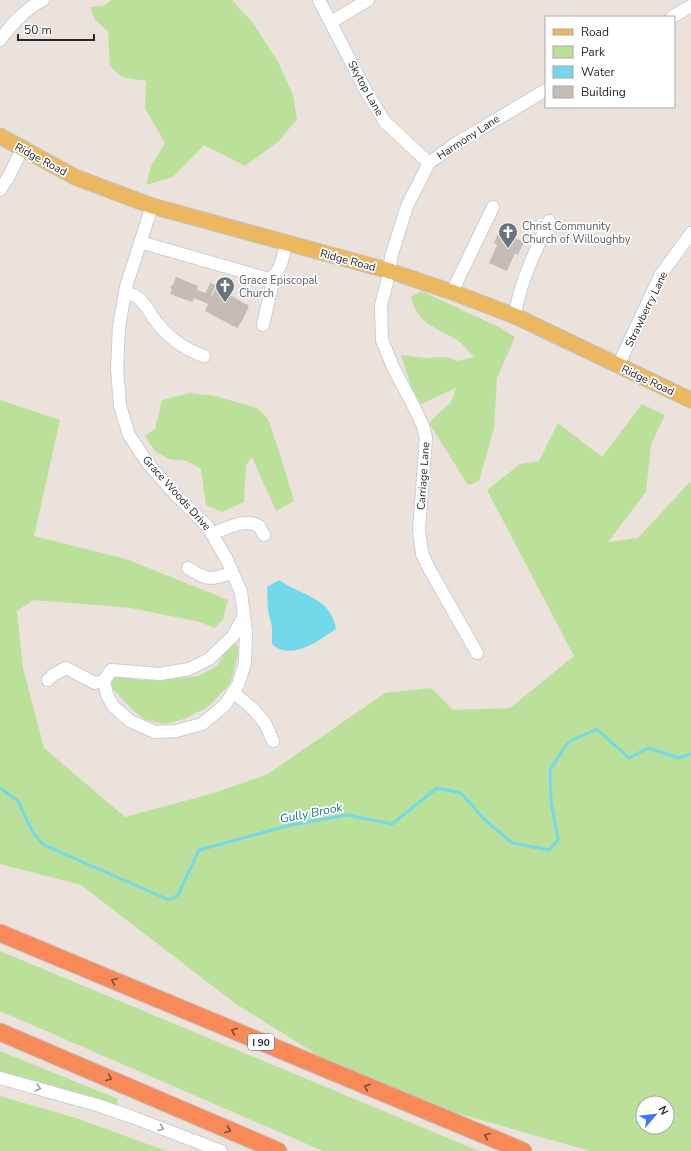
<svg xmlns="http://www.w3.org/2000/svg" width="691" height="1151" viewBox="0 0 691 1151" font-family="'Nunito Sans',sans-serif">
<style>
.green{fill:#bae099;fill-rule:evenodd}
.water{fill:#71d9ea}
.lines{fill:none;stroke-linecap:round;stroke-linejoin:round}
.stream{stroke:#71d9ea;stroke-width:3}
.building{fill:#c3bcb7}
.minor-casing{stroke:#c9cfda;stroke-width:14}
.major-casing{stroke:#c3c3c3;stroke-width:17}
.highway-casing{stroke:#c3c3c3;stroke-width:19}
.minor{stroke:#fff;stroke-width:12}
.major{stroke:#ebb85f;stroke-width:15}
.highway{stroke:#f88958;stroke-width:17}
.oneway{stroke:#7c4f3c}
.oneway2{stroke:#9f9f9f}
.labels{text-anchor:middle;stroke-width:3.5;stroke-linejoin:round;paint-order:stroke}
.shield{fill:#fff;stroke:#696969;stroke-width:1}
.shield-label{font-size:10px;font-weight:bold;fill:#292929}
.street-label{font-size:11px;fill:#292929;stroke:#fff}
.worship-label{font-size:11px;fill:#5b616d;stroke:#fff;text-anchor:start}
.water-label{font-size:12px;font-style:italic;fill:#127894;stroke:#fff}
</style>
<rect width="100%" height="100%" fill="#ebe2db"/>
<g class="green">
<polygon points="112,0 232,0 253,23 278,62 293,95 297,119 279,141 245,166 204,145 173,177 146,185 151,166 165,143 145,108 146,81 122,77 110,66 108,31 95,20 90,7 103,6"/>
<path d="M421,291L499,327L515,337L497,378L494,428L479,481L468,485L429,423L451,402L456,388L421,404L412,389L401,355L424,358L447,357L458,361L474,357C469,352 463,344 457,340C436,327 416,323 411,297Z"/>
<polygon points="190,393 215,396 257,408 268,419 280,454 294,501 276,511 252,457 246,465 244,502 222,512 206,505 201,469 187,461 169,459 155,451 145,436 155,429 162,400"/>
<path d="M0,400L60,420L34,536L126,559L228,600L223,620L214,628L200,622L131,608L33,600L17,611L23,668L44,748L125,817L214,793L268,774L385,693L431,688L453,710L510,708L574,656L487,490L520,464L539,461L558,423L602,457L642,404L665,415L651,445L646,492L608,542L638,538L690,482L691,483V1151H590L372,1089L236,1004L81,885L0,864ZM643,1103H667V1127H643Z"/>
<polygon points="236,643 239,651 230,684 208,707 184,719 165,724 146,720 134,711 110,686 116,675 139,680 180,678 198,676 217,666 225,652"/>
<polygon points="0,951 479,1151 323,1151 0,1011"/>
<polygon points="0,1051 118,1099 117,1105 30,1079 0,1072"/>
<polygon points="0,1096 79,1119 166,1151 0,1151"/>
</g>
<path class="water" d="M279,580C302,596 331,597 336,629C319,640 291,662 272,644V627L268,610L267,587Z"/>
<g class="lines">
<polyline class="stream" points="0,788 18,801 33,833 44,845 169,900 178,895 199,850 291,825 347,815 392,824 437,788 461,793 484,819 512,843 549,850 558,840 551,802 550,770 568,742 597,729 629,758 648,748 679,758 691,754"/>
</g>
<g class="building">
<polygon points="499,231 524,242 518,255 515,253 507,271 489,263 497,245 494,243"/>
<polygon points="176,277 198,286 197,290 206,293 210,283 216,285 211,296 212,296 216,288 221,290 249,306 242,321 237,328 205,311 208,304 194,298 192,302 170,294 172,289 170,288 172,285 173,285"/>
</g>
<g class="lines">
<defs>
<g id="minor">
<polyline points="319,0 367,93 385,122 429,163"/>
<polyline points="672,17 691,6"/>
<polyline points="331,22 368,0"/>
<path d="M0,40C12,24 25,9 43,0"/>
<polyline points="0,190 9,176 22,149"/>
<polyline points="152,206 126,287 119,327 117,369 120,406 129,435 149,465 177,496 208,527 227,560 241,592 246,632 245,663 238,685 225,705 202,724 176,731 155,732 130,721 113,706 107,695 104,681 111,670 160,674 189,669 209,659 233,636 244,616"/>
<path d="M140,242L269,279C281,273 284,254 286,243"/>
<path d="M125,292C129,294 134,295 137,297C146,303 151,316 158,324C172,340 184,349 204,356"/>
<polyline points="452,292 493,207"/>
<path d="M515,316C519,283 536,251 549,221"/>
<polyline points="263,325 274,277"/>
<polyline points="618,366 660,276 691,233"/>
<path d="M212,534C226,528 244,518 259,526L264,535"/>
<path d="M188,568C206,580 212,581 232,572"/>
<polyline points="477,653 431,572 422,554 419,530 426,438 423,426 414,407 393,367 382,340 381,305 390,271 391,257 407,206 429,163 455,144 546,90"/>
<polyline points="48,680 53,675 66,668 95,683 104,681"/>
<polyline points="233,692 253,709 265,723 273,741"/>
<polyline points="0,1078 97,1105 132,1117 221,1151"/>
</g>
<polyline id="major" points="0,136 75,177 152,206 390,271 452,292 515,316 691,400"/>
<g id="highway">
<polyline points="0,933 523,1151"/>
<polyline points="0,1032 278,1151"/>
</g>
</defs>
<use href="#minor" class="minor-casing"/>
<use href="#major" class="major-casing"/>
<use href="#highway" class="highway-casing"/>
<use href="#minor" class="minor"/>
<use href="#major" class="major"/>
<use href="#highway" class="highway"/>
</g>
<defs><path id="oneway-chevron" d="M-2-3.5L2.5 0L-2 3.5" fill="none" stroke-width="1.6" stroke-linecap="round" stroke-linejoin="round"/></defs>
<g class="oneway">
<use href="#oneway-chevron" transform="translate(114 981) rotate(-157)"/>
<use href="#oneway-chevron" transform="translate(234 1031) rotate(-157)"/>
<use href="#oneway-chevron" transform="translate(109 1078) rotate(23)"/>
<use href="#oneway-chevron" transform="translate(367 1087) rotate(-157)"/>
<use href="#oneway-chevron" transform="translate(228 1130) rotate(23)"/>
<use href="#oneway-chevron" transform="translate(487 1136) rotate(-158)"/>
</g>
<g class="oneway2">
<use href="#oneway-chevron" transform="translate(38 1088) rotate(15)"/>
<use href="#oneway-chevron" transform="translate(161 1128) rotate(21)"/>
</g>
<defs>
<symbol id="church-pin" viewBox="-11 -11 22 30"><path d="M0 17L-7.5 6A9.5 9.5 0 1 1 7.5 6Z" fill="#6b7280" stroke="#fff"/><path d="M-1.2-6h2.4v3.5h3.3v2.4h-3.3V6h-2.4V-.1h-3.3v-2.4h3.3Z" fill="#fff"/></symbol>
</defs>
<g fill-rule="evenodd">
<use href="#church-pin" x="497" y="221" width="22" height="30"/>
<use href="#church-pin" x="214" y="275" width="22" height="30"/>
</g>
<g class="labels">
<rect class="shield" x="248" y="1034" width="26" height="16" rx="3"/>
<g class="shield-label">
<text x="261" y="1046">I 90</text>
</g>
<g class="street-label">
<text transform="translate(366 88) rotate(61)" y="4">Skytop Lane</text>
<text transform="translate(468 137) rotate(-33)" y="4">Harmony Lane</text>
<text transform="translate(41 159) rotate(28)" y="4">Ridge Road</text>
<text transform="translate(348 260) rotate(15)" y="4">Ridge Road</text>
<text transform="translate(646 309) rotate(-64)" y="4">Strawberry Lane</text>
<text transform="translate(648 380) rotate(25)" y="4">Ridge Road</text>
<text transform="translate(423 476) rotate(-86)" y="4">Carriage Lane</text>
<text transform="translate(177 493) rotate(48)" y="4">Grace Woods Drive</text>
</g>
<g class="worship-label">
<text x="522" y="230">Christ Community<tspan x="522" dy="13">Church of Willoughby</tspan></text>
<text x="239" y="284">Grace Episcopal<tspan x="239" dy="13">Church</tspan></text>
</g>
<g class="water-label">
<text transform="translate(311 813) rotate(-11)" y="4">Gully Brook</text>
</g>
</g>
<rect x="545" y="16" width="130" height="92" fill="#ffffff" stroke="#a9a9a9"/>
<rect x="553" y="29" width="20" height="6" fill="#ebb85f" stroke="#a9a9a9"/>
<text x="581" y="36" font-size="12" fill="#292929">Road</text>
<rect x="553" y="46" width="20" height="12" fill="#bae099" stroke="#a9a9a9"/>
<text x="581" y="56" font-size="12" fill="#292929">Park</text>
<rect x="553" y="66" width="20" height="12" fill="#71d9ea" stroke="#a9a9a9"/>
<text x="581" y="76" font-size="12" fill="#292929">Water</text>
<rect x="553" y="86" width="20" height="12" fill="#c3bcb7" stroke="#a9a9a9"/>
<text x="581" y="96" font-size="12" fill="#292929">Building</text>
<g transform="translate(655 1115) rotate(62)"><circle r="19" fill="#ffffff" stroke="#a9a9a9"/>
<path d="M0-3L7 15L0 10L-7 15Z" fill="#3f78f3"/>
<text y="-6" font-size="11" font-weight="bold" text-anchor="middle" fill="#292929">N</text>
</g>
<path d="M18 34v6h76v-6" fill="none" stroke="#292929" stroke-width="2"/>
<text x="24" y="34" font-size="12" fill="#292929" stroke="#ffffff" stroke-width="3" paint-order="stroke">50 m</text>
</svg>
